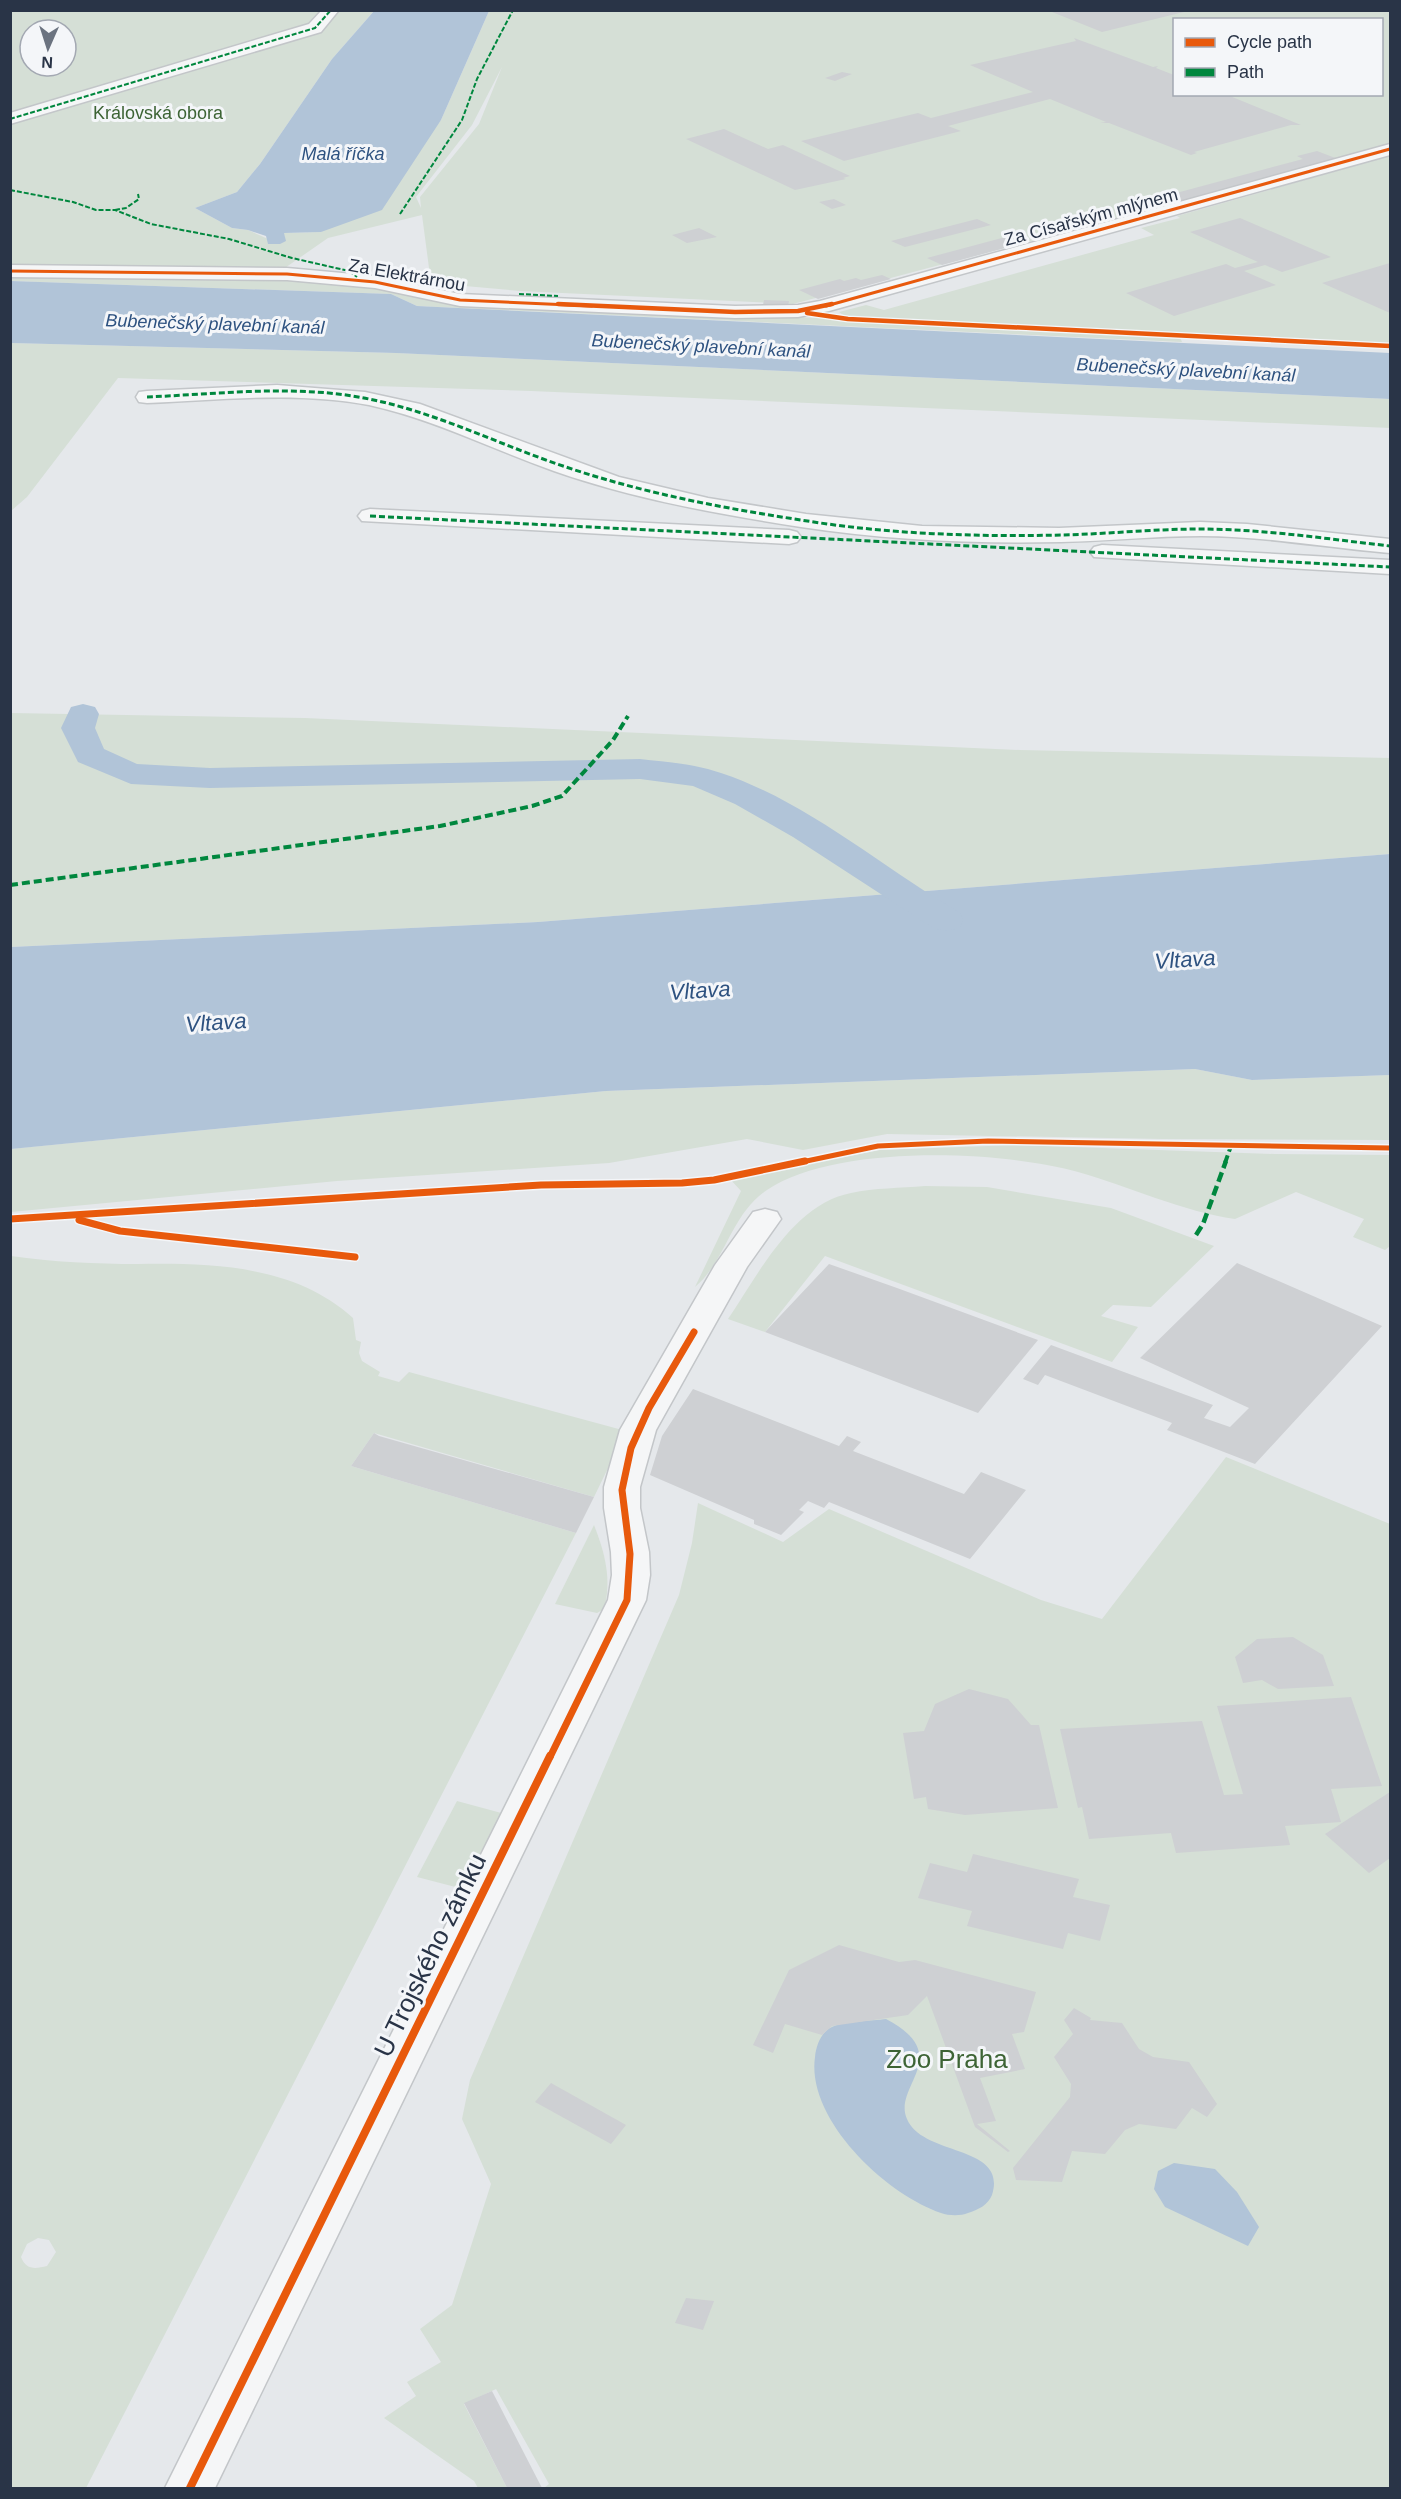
<svg xmlns="http://www.w3.org/2000/svg" width="1401" height="2499" viewBox="0 0 1401 2499" font-family="Helvetica,sans-serif">
<style>
.green{fill:#d5dfd6;fill-rule:evenodd}
.water{fill:#b1c4d8}
.lines{fill:none;stroke-linecap:round;stroke-linejoin:round}
.canal{fill:#b1c4d8;fill-rule:evenodd}
.building{fill:#ced0d3}
.minor-casing{stroke:#c3c6c9;stroke-width:3}
.minor{fill:#f5f6f7;fill-rule:evenodd}
.quiet-far3{stroke:#00873e;stroke-width:2;stroke-dasharray:5 2;stroke-linecap:butt}
.quiet-far2{stroke:#00873e;stroke-width:3;stroke-dasharray:6 3;stroke-linecap:butt}
.quiet-far1{stroke:#00873e;stroke-width:4;stroke-dasharray:8 4;stroke-linecap:butt}
.quiet{stroke:#00873e;stroke-width:4.5;stroke-dasharray:10 4.5;stroke-linecap:butt}
.cycleway-far4-casing{stroke:#f4f6f9;stroke-width:5}
.cycleway-far3-casing{stroke:#f4f6f9;stroke-width:7}
.cycleway-far2-casing{stroke:#f4f6f9;stroke-width:8}
.cycleway-far1-casing{stroke:#f4f6f9;stroke-width:10}
.cycleway-casing{stroke:#f4f6f9;stroke-width:12}
.cycleway-far4{stroke:#e8590c;stroke-width:3}
.cycleway-far3{stroke:#e8590c;stroke-width:4.5}
.cycleway-far2{stroke:#e8590c;stroke-width:5}
.cycleway-far1{stroke:#e8590c;stroke-width:7}
.cycleway{stroke:#e8590c;stroke-width:8}
.labels{text-anchor:middle;stroke-width:6;stroke-linejoin:round;paint-order:stroke}
.far-park-label{font-size:18px;fill:#3d6435;stroke:#f4f6f9}
.far-water-label{font-size:18px;font-style:italic;fill:#2e5280;stroke:#f4f6f9}
.far-street-label{font-size:18px;fill:#293447;stroke:#f4f6f9}
.water-label{font-size:22px;font-style:italic;fill:#2e5280;stroke:#f4f6f9}
.near-street-label{font-size:26px;fill:#293447;stroke:#f4f6f9}
.near-park-label{font-size:26px;fill:#3d6435;stroke:#f4f6f9}
</style>
<rect width="100%" height="100%" fill="#e5e8eb"/>
<g class="green">
<path d="M11,11H374L332,59L260,164L237,192L195,208L232,228L248,230L268,239L285,237L283,233L321,232L423,144L441,120L489,11H1390V139L1389,144L1338,159L793,304L520,291L431,283L422,215L328,238L282,270L11,266ZM1174,20H1382V94H1174ZM30,30H66V66H30ZM502,67L479,124L420,197L421,208L416,197L472,125Z"/>
<polygon points="1390,156 1390,343 846,317 839,312 866,305 884,310 1154,235 1141,228 1180,218 1177,216"/>
<polygon points="11,275 276,280 365,285 495,306 820,318 1180,337 1182,342 417,306 391,294 11,281"/>
<polygon points="11,343 396,353 1390,399 1390,428 531,391 118,378 27,497 11,511"/>
<polygon points="11,713 305,718 1020,750 1390,758 1390,854 538,922 11,947"/>
<polygon points="1195,1069 1252,1080 1390,1075 1390,1140 1162,1139 887,1134 803,1150 747,1139 609,1163 337,1181 11,1212 10,1149 606,1091"/>
<path d="M1015,1145L1275,1154L1390,1155V1246L1385,1250L1353,1237L1364,1219L1296,1192L1235,1219C1184,1212 1128,1186 1078,1172C1001,1150 835,1144 767,1190C731,1214 726,1261 695,1287L741,1191L730,1179L880,1150Z"/>
<path d="M925,1186L987,1187L1111,1208L1214,1246L1151,1307L1113,1305L1101,1316L1138,1327L1112,1362L825,1256L765,1332L728,1319C758,1275 793,1204 851,1193C875,1188 900,1188 925,1186Z"/>
<path d="M11,1256C52,1262 96,1264 138,1264C212,1263 295,1265 353,1318L356,1340L361,1342L359,1353L362,1361L380,1372L378,1376L399,1382L409,1372L626,1431L594,1497L374,1433L351,1466L576,1533L86,2488H11ZM38,2238L49,2240L56,2252L47,2266C35,2269 26,2270 21,2257L27,2244Z"/>
<polygon points="1226,1457 1390,1524 1390,2488 544,2488 549,2484 496,2389 464,2404 507,2488 478,2488 474,2481 384,2418 416,2396 407,2382 441,2362 420,2329 452,2305 491,2184 462,2119 470,2080 679,1595 692,1543 698,1503 783,1542 829,1509 1041,1600 1102,1619"/>
<path d="M594,1525C605,1553 612,1580 604,1609L597,1613L555,1604Z"/>
<polygon points="457,1801 505,1814 467,1890 417,1877"/>
</g>
<g class="water">
<polygon points="374,11 489,11 441,120 382,210 321,232 284,233 286,241 280,244 268,244 266,236 248,230 232,228 195,208 237,192 260,164 332,59"/>
<polygon points="11,281 391,294 417,306 1390,353 1390,399 396,353 11,343"/>
<polygon points="1390,854 1390,1075 1252,1080 1195,1069 606,1091 11,1149 11,947 538,922"/>
<path d="M886,2019C956,2056 892,2086 907,2119C923,2157 1008,2144 992,2195C988,2205 978,2210 968,2213C961,2216 949,2216 941,2213C887,2195 806,2120 815,2057C816,2046 821,2032 832,2027C843,2021 872,2021 886,2019Z"/>
<polygon points="1174,2163 1215,2169 1237,2192 1259,2227 1248,2246 1165,2207 1154,2189 1158,2171"/>
</g>
<g class="lines">
<path class="canal" d="M83,704L95,707L99,714L95,728L104,749L137,764L210,768L640,759C667,762 695,764 721,773C808,802 881,867 959,912L964,920L959,928L946,931L933,928L793,837L735,804L693,786L640,779L210,788L131,784L78,762L61,728L71,707Z"/>
</g>
<g class="building">
<polygon points="1047,10 1188,10 1188,11 1102,32"/>
<polygon points="1074,38 1153,67 1158,66 1156,68 1174,75 1174,94 1225,94 1301,125 1291,125 1194,152 1197,153 1191,155 1109,123 1100,123 1106,122 1050,99 948,126 961,131 844,161 801,141 918,113 931,118 1033,92 970,65 1076,41"/>
<polygon points="842,72 852,74 835,81 825,78"/>
<polygon points="724,129 768,149 783,145 850,176 843,178 846,179 795,190 686,139"/>
<polygon points="1317,151 1338,159 1127,216 1113,210 1303,159 1297,156"/>
<polygon points="834,199 846,205 832,209 819,202"/>
<polygon points="1240,218 1331,257 1282,272 1265,265 1244,271 1276,285 1174,316 1126,293 1226,264 1235,268 1258,262 1190,232"/>
<polygon points="977,219 991,225 905,247 891,241"/>
<polygon points="699,228 717,237 687,243 672,235"/>
<polygon points="1013,235 1027,242 942,265 927,258"/>
<polygon points="1390,263 1390,313 1322,283"/>
<polygon points="882,275 891,279 818,299 799,290 840,279 844,281 856,278 861,280"/>
<polygon points="764,300 789,301 788,306 763,305"/>
<polygon points="1237,1263 1382,1326 1255,1464 1167,1430 1172,1423 1045,1375 1038,1385 1023,1379 1051,1345 1213,1405 1204,1418 1230,1427 1249,1408 1140,1358"/>
<polygon points="829,1264 897,1288 1038,1340 978,1413 765,1332"/>
<polygon points="693,1389 839,1446 847,1436 861,1442 853,1451 964,1494 981,1472 1026,1490 970,1559 829,1502 824,1508 808,1501 799,1510 804,1512 781,1535 754,1524 754,1520 650,1475 662,1436"/>
<polygon points="374,1433 379,1436 594,1497 576,1533 351,1466"/>
<polygon points="1293,1637 1323,1655 1334,1686 1278,1689 1262,1680 1243,1683 1235,1657 1257,1639"/>
<polygon points="969,1689 1008,1699 1031,1725 1039,1725 1058,1808 965,1815 928,1809 926,1797 914,1799 903,1733 924,1731 935,1704"/>
<polygon points="1351,1697 1382,1786 1331,1789 1341,1822 1285,1826 1290,1845 1176,1853 1171,1833 1089,1839 1082,1807 1078,1808 1060,1729 1202,1721 1224,1795 1243,1794 1217,1706"/>
<polygon points="1390,1792 1390,1858 1369,1873 1325,1834"/>
<polygon points="973,1854 1079,1879 1073,1897 1110,1905 1100,1941 1068,1933 1063,1949 967,1926 972,1911 918,1898 930,1863 967,1872"/>
<polygon points="839,1945 899,1962 915,1960 1036,1992 1024,2032 1012,2034 1025,2069 980,2078 996,2121 977,2124 1010,2151 1008,2152 975,2127 927,1996 908,2015 832,2026 822,2035 785,2024 773,2053 753,2045 789,1970"/>
<polygon points="1074,2008 1091,2018 1090,2020 1122,2023 1139,2049 1153,2057 1189,2062 1217,2104 1207,2117 1192,2108 1176,2129 1139,2124 1125,2130 1105,2154 1072,2151 1062,2182 1016,2180 1013,2168 1070,2097 1071,2084 1054,2057 1073,2034 1064,2020"/>
<polygon points="551,2083 626,2125 611,2144 535,2102"/>
<polygon points="686,2298 714,2301 703,2330 675,2323"/>
<polygon points="492,2391 542,2488 507,2488 464,2403"/>
</g>
<g class="lines">
<defs>
<g id="minor">
<polygon points="322,10 339,10 321,32 10,124 10,113 309,24"/>
<polygon points="1390,144 1390,155 829,311 798,317 735,318 460,306 375,288 287,280 10,277 10,265 287,268 375,276 460,294 735,306 798,305 820,301"/>
<path d="M277,385L365,392L420,404L619,477L708,498L806,514L922,526L1059,528L1200,522L1247,524L1390,539V553C1327,548 1264,536 1201,536C1154,536 1108,541 1061,542C975,544 887,540 801,527C718,514 634,499 554,471C492,449 433,419 369,405C298,391 219,400 147,403L139,402L136,397L139,392L147,391Z"/>
<polygon points="370,509 789,530 797,532 801,537 797,542 789,544 362,521 358,516 362,511"/>
<polygon points="1102,545 1390,560 1390,574 1094,557 1090,552 1094,547"/>
<polygon points="765,1209 777,1212 781,1219 747,1267 656,1430 640,1487 640,1508 649,1552 650,1575 646,1600 215,2488 165,2488 608,1600 612,1575 611,1552 604,1508 604,1487 620,1430 715,1265 753,1212"/>
</g>
</defs>
<use href="#minor" class="minor-casing"/>
<use href="#minor" class="minor"/>
<g class="quiet-far3">
<polyline points="10,119 315,28 331,10"/>
<polyline points="10,190 73,202 96,210 115,210 151,224 229,239 292,258 349,271 357,277"/>
<polyline points="115,210 126,208 139,199 138,194"/>
<polyline points="400,214 462,120 477,79 513,10"/>
<polyline points="519,294 558,296"/>
</g>
<g class="quiet-far2">
<path d="M147,397C219,394 298,384 369,399C438,413 500,445 566,467C643,493 722,508 801,520C886,534 975,537 1061,535C1107,534 1154,529 1200,529C1264,529 1327,539 1390,546"/>
<polyline points="370,516 1390,567"/>
</g>
<g class="quiet-far1">
<polyline points="10,885 440,826 532,806 562,796 613,740 628,716"/>
<polyline points="1225,1163 1231,1146"/>
</g>
<polyline class="quiet" points="1196,1235 1203,1224 1226,1161"/>
<defs>
<g id="cycleway-far4">
<polyline points="10,271 287,274 375,282 460,300 592,306"/>
<polyline points="826,306 1390,149"/>
</g>
<g id="cycleway-far3">
<polyline points="558,304 735,312 798,311 832,304"/>
<polyline points="807,313 848,319 1390,346"/>
</g>
<polyline id="cycleway-far2" points="797,1163 878,1146 988,1141 1390,1148"/>
<g id="cycleway-far1">
<polyline points="10,1219 541,1185 682,1183 714,1180 805,1161"/>
<polyline points="79,1220 120,1231 355,1257"/>
<polyline points="550,1757 627,1600 630,1554 622,1490 631,1448 649,1408 694,1332"/>
</g>
<polyline id="cycleway" points="190,2488 550,1756"/>
</defs>
<use href="#cycleway-far4" class="cycleway-far4-casing"/>
<use href="#cycleway-far3" class="cycleway-far3-casing"/>
<use href="#cycleway-far2" class="cycleway-far2-casing"/>
<use href="#cycleway-far1" class="cycleway-far1-casing"/>
<use href="#cycleway" class="cycleway-casing"/>
<use href="#cycleway-far4" class="cycleway-far4"/>
<use href="#cycleway-far3" class="cycleway-far3"/>
<use href="#cycleway-far2" class="cycleway-far2"/>
<use href="#cycleway-far1" class="cycleway-far1"/>
<use href="#cycleway" class="cycleway"/>
</g>
<g class="labels">
<g class="far-park-label">
<text x="158" y="119">Královská obora</text>
</g>
<g class="far-water-label">
<text x="343" y="160">Malá říčka</text>
<text transform="translate(215 324) rotate(2)" y="6">Bubenečský plavební kanál</text>
<text transform="translate(701 346) rotate(3)" y="6">Bubenečský plavební kanál</text>
<text transform="translate(1186 370) rotate(3)" y="6">Bubenečský plavební kanál</text>
</g>
<g class="far-street-label">
<text transform="translate(1091 217) rotate(-15)" y="6">Za Císařským mlýnem</text>
<text transform="translate(407 275) rotate(10)" y="6">Za Elektrárnou</text>
</g>
<g class="water-label">
<text transform="translate(1185 959) rotate(-4)" y="8">Vltava</text>
<text transform="translate(700 990) rotate(-4)" y="8">Vltava</text>
<text transform="translate(216 1022) rotate(-4)" y="8">Vltava</text>
</g>
<g class="near-street-label">
<text transform="translate(430 1955) rotate(-64)" y="9">U Trojského zámku</text>
</g>
<g class="near-park-label">
<text x="947" y="2068">Zoo Praha</text>
</g>
</g>
<rect width="1401" height="2499" fill="none" stroke="#293447" stroke-width="24"/>
<rect x="1173" y="18" width="210" height="78" fill="#f4f6f9" stroke="#a3a8b2" stroke-width="1.5"/>
<rect x="1185" y="38" width="30" height="9" fill="#e8590c" stroke="#a3a8b2" stroke-width="1.5"/>
<text x="1227" y="48" font-size="18" fill="#293447">Cycle path</text>
<rect x="1185" y="68" width="30" height="9" fill="#00873e" stroke="#a3a8b2" stroke-width="1.5"/>
<text x="1227" y="78" font-size="18" fill="#293447">Path</text>
<g transform="translate(48 48) rotate(183)"><circle r="28" fill="#f4f6f9" stroke="#a3a8b2" stroke-width="1.5"/>
<path d="M0-4.5L10 22L0 15L-10 22Z" fill="#6b7380"/>
<text y="-9" font-size="16" font-weight="bold" text-anchor="middle" fill="#293447">N</text>
</g>
</svg>
